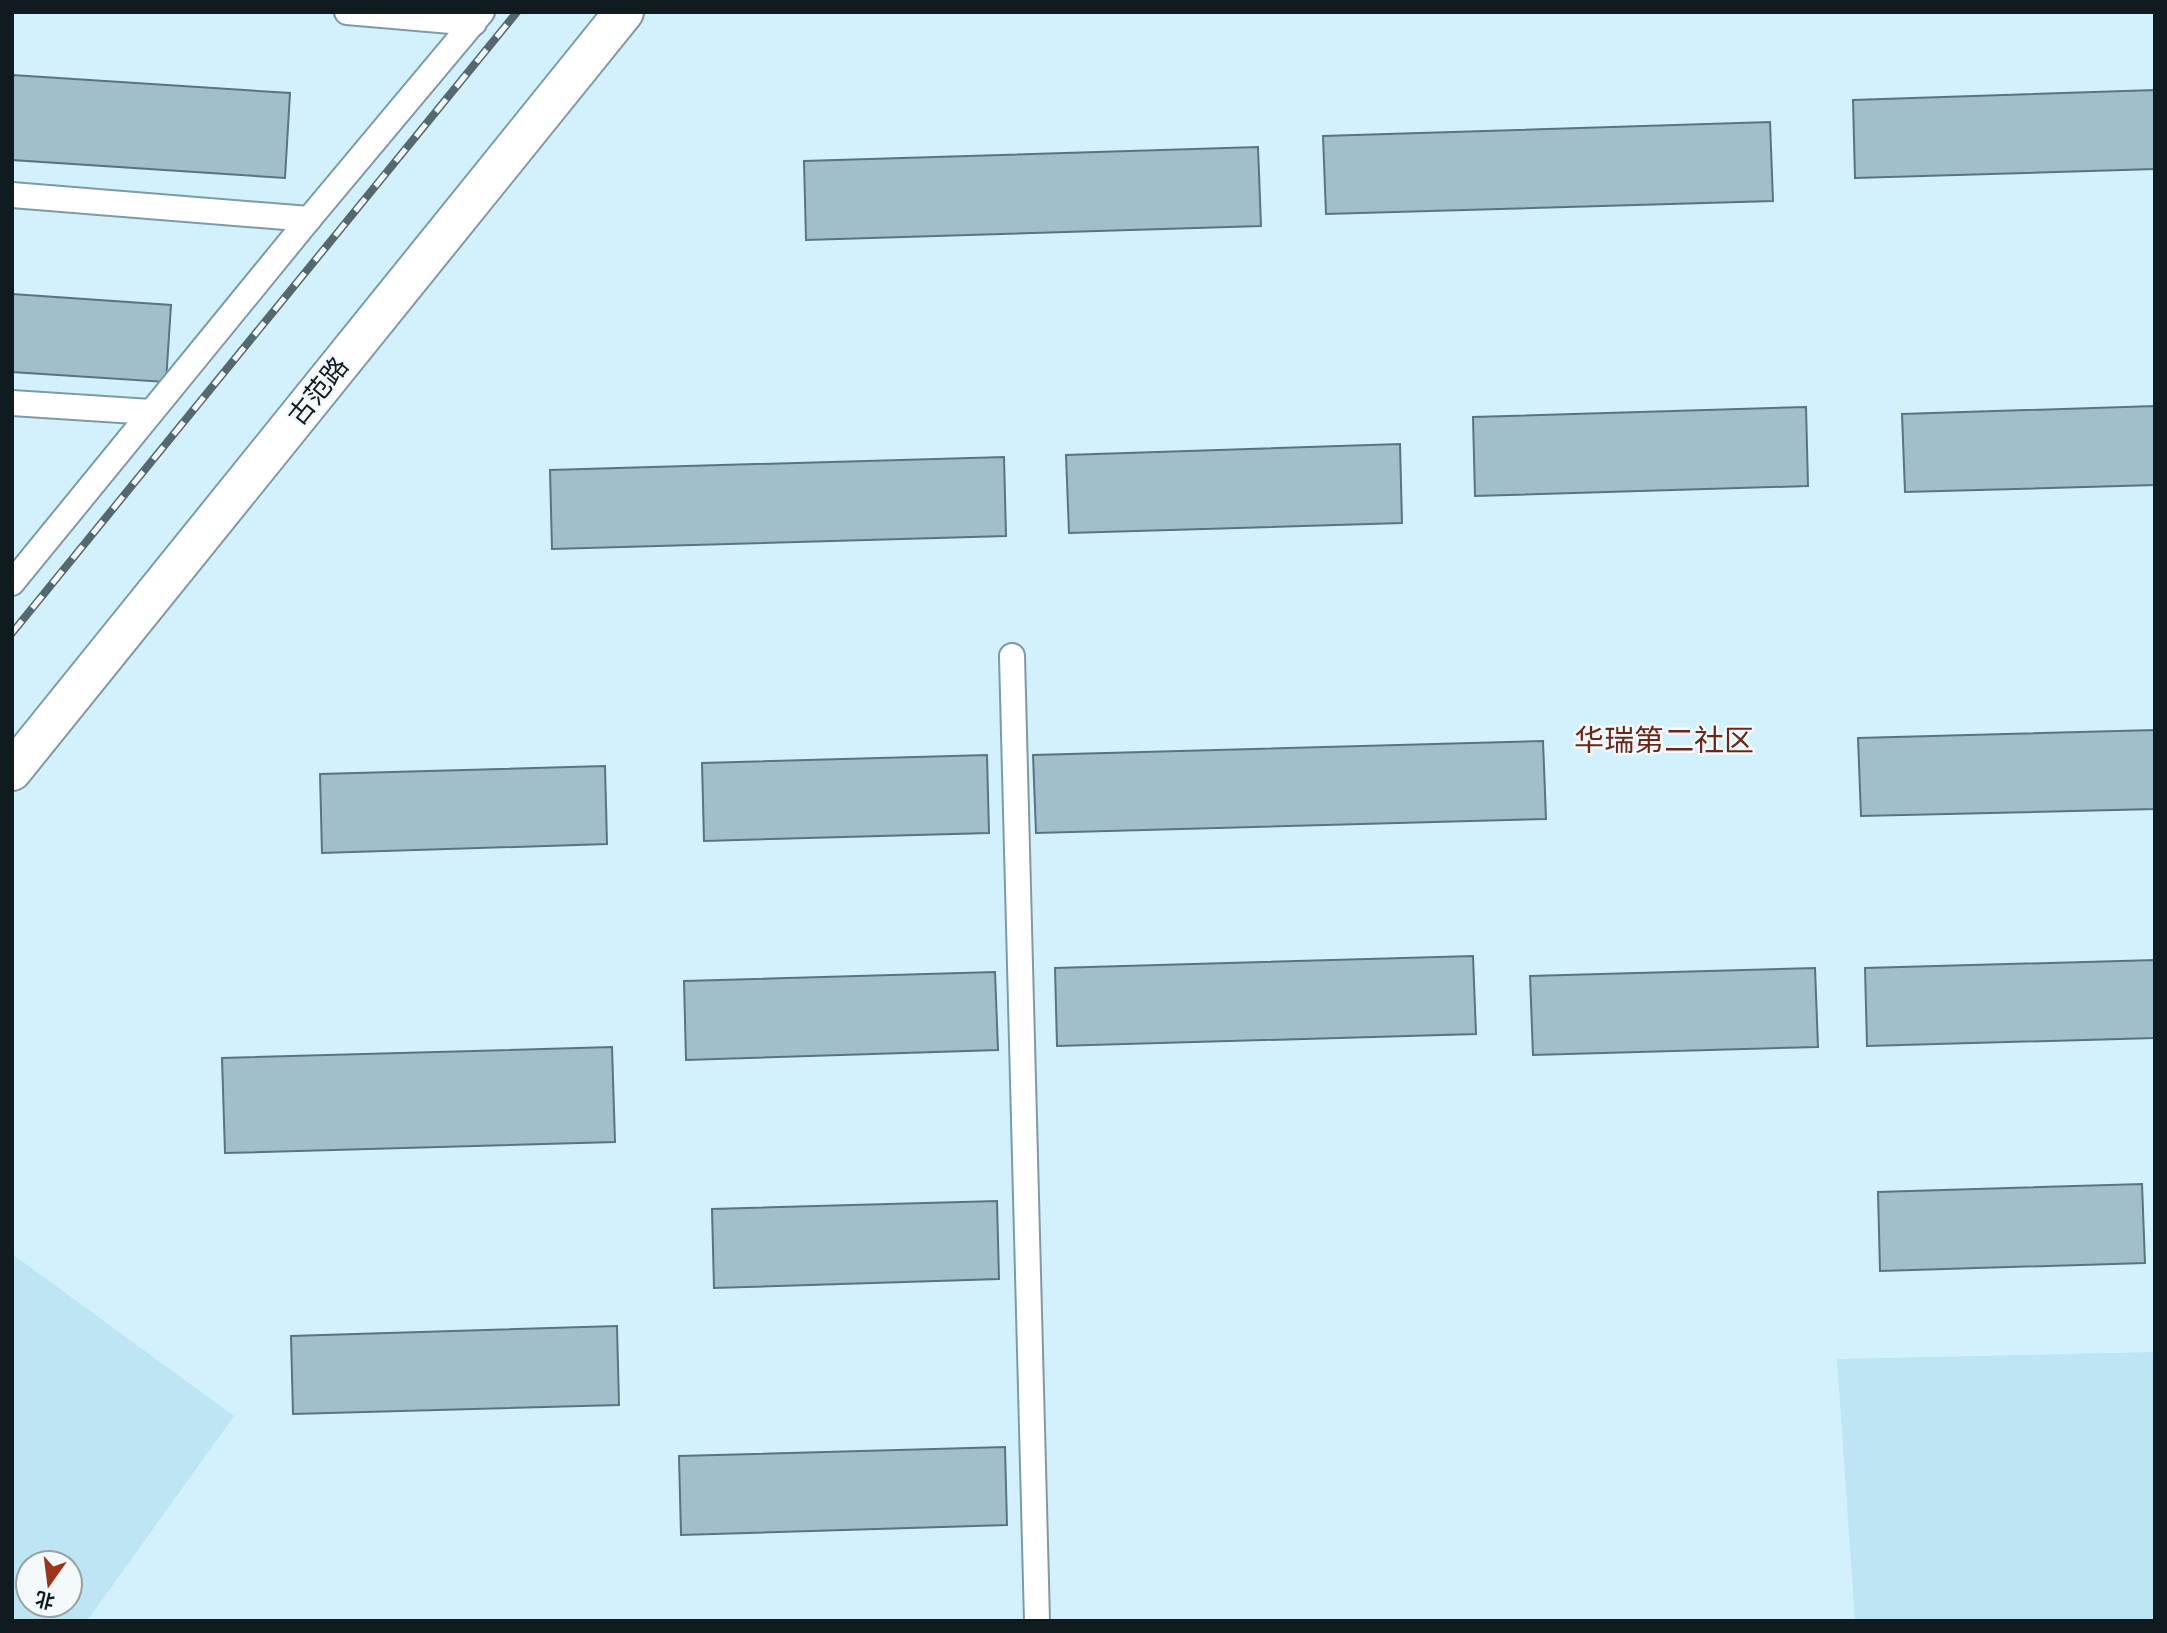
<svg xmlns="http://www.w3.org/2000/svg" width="2167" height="1633" viewBox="0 0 2167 1633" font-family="'Titillium Web','Noto Sans SC',sans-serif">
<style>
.built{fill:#bee5f4;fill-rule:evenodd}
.building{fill:#a1bfca;stroke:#59747f;stroke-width:2}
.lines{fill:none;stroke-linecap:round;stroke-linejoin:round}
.service-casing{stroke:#7e9aa5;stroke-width:28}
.primary-casing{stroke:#7e9aa5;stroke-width:42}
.service{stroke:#fff;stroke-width:24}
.primary{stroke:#fff;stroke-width:38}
.rail-casing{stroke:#56686f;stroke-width:8}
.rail{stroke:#f4fafc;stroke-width:5;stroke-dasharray:16;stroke-linecap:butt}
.labels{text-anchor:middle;stroke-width:5;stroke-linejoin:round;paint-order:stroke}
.street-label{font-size:26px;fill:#101b1f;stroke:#f4fafc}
.quarter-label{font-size:30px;fill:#6a2717;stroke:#f4fafc}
</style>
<rect width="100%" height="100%" fill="#d3f1fd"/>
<g class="built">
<path d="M12,1254L234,1416L87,1621H12ZM28,1563H70V1605H28Z"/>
<polygon points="2155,1352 2155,1621 1855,1621 1837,1359"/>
</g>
<g class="building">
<polygon points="12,75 290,93 285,178 12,160"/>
<polygon points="2155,90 2155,169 1855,178 1853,100"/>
<polygon points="1770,122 1773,201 1326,214 1323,136"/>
<polygon points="1258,147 1261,226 806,240 804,161"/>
<polygon points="12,294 171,305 166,382 12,372"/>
<polygon points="2155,406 2155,485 1905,492 1902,414"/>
<polygon points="1806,407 1808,486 1475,496 1473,417"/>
<polygon points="1400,444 1402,523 1069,533 1066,455"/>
<polygon points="1004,457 1006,536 552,549 550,470"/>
<polygon points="2155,730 2155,809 1861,816 1858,738"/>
<polygon points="1543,741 1546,819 1036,833 1033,755"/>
<polygon points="987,755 989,833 704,841 702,763"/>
<polygon points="605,766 607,844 322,853 320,774"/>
<polygon points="1473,956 1476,1034 1057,1046 1055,968"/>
<polygon points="2155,960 2155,1038 1867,1046 1865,968"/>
<polygon points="1815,968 1818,1047 1533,1055 1530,976"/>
<polygon points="995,972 998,1050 686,1060 684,981"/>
<polygon points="612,1047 615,1142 225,1153 222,1058"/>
<polygon points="2142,1184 2145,1263 1880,1271 1878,1192"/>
<polygon points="997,1201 999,1279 714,1288 712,1209"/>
<polygon points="617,1326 619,1405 293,1414 291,1336"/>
<polygon points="1005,1447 1007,1525 681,1535 679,1456"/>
</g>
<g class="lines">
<defs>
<g id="service">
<polyline points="347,12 474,23"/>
<polyline points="12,195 309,219"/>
<polyline points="12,403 151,412"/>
<polyline points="12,583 309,219 482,12"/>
<polyline points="1012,656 1037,1621"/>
</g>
<polyline id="primary" points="12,771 624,12"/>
</defs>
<use href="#service" class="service-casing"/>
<use href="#primary" class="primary-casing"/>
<use href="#service" class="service"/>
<use href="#primary" class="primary"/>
<defs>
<polyline id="rail" points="12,633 517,12"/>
</defs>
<use href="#rail" class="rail-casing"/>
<use href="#rail" class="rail"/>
</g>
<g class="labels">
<g class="street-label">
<text transform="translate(318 391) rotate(-51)" y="9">古范路</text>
</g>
<g class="quarter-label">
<text x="1664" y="751">华瑞第二社区</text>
</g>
</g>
<rect width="2167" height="1633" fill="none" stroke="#101b1f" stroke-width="28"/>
<g transform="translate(49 1584) rotate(194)"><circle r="33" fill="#f4fafc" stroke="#99a1a4" stroke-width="2"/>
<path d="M0-5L12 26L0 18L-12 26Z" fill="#9d341a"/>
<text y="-10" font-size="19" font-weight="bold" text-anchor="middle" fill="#101b1f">北</text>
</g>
</svg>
